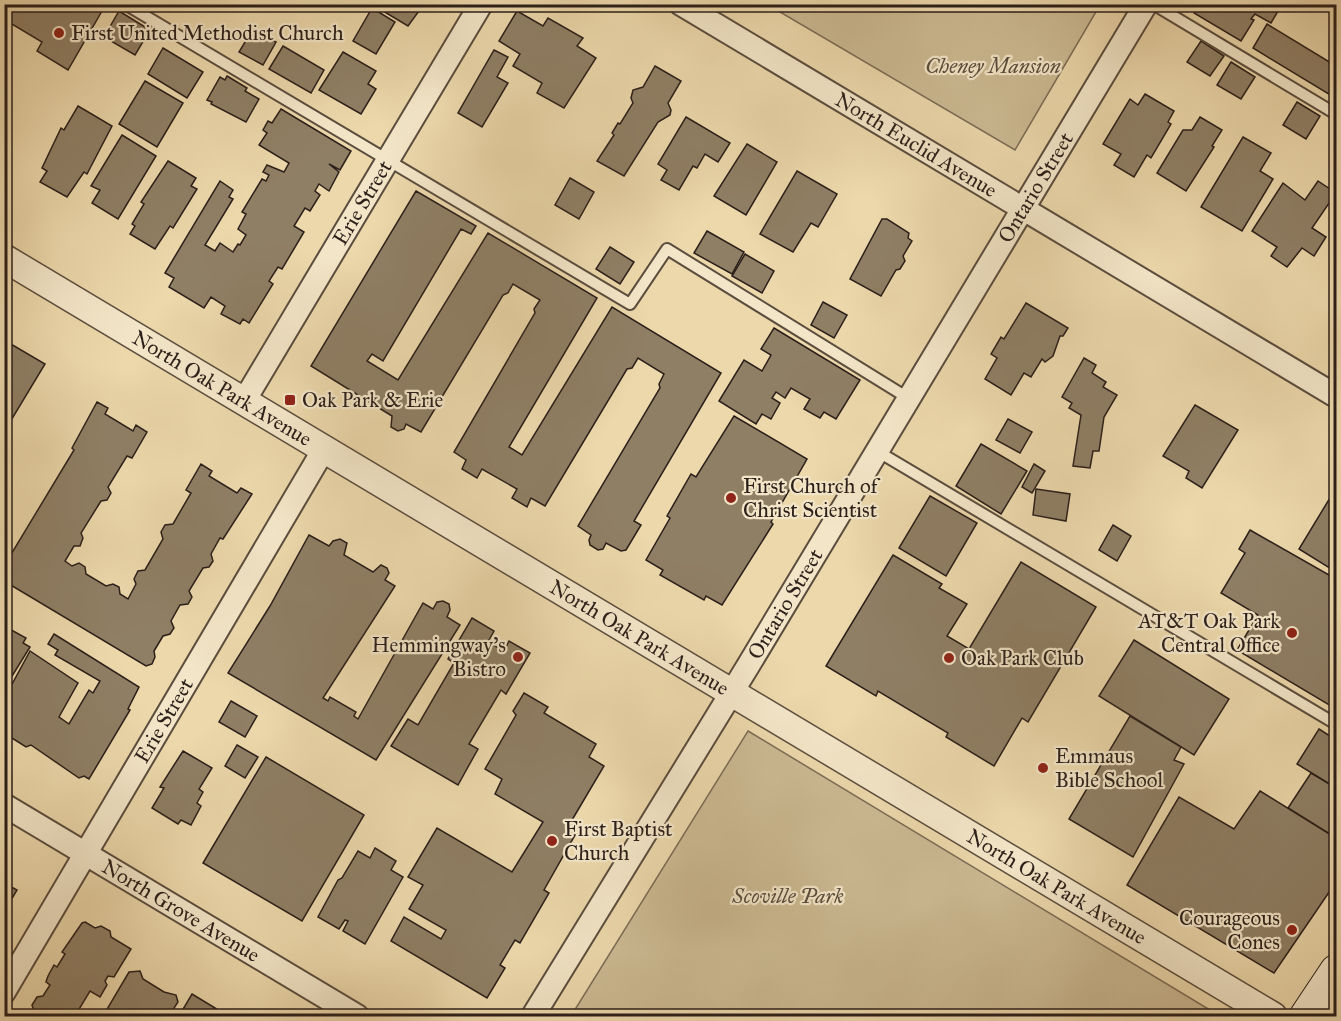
<svg xmlns="http://www.w3.org/2000/svg" width="1341" height="1021" viewBox="0 0 1341 1021" font-family="'IM FELL Great Primer',serif">
<style>
.green{fill:#cbb992;stroke:#7b6c56;stroke-width:1.5}
.building{fill:#8f7f65;stroke:#2b1f1a;stroke-width:1.5}
.lines{fill:none;stroke-linecap:round;stroke-linejoin:round}
.service-casing{stroke:#5b4d3e;stroke-width:14}
.minor-casing{stroke:#5b4d3e;stroke-width:26}
.tertiary-casing{stroke:#5b4d3e;stroke-width:30}
.secondary-casing{stroke:#2b1f1a;stroke-width:34}
.service{stroke:#f3e6c8;stroke-width:10}
.minor{stroke:#f3e6c8;stroke-width:22}
.tertiary{stroke:#f3e6c8;stroke-width:27}
.secondary{stroke:#f3e6c8;stroke-width:32}
.poi-dot{fill:#8f2418;stroke:#f3e6c8;stroke-width:2}
.labels{text-anchor:middle;stroke-width:4.5;stroke-linejoin:round;paint-order:stroke}
.poi-label{font-size:21px;fill:#2b1f1a;stroke:#f3e6c8;text-anchor:start}
.park-label{font-size:21px;font-style:italic;fill:#5b4d3e;stroke:#f3e6c8}
.street-label{font-size:21px;fill:#2b1f1a;stroke:#f3e6c8}
</style>
<rect width="100%" height="100%" fill="#ecd8ab"/>
<filter id="stains"><feTurbulence type="fractalNoise" baseFrequency=".00333" numOctaves="4"/><feColorMatrix values="0 0 0 0 .2 0 0 0 0 .09 0 0 0 0 .02 0 0 0 .5 -.17"/></filter>
<radialGradient id="worn" r=".72"><stop offset=".6" stop-color="#630" stop-opacity="0"/><stop offset="1" stop-color="#630" stop-opacity=".3"/></radialGradient>
<g class="green">
<polygon points="768,5 1100,5 1015,150"/>
<polygon points="748,731 1220,1016 571,1016"/>
</g>
<g class="building">
<polygon points="4,4 106,4 68,70 37,51 42,42 7,21 4,25"/>
<polygon points="424,4 408,26 373,5 373,4"/>
<polygon points="1199,4 1278,4 1281,6 1271,23 1255,14 1251,19 1254,20 1241,41 1194,13"/>
<polygon points="372,8 395,22 376,54 353,41"/>
<polygon points="119,11 150,30 135,55 104,37"/>
<polygon points="517,11 543,26 548,18 583,38 577,46 596,58 564,108 537,93 542,83 513,66 520,54 499,41"/>
<polygon points="1267,24 1336,66 1336,89 1332,96 1253,48"/>
<polygon points="253,29 276,42 263,65 239,52"/>
<polygon points="1201,41 1224,56 1210,76 1187,62"/>
<polygon points="283,46 324,70 311,93 269,69"/>
<polygon points="163,48 203,72 187,98 148,74"/>
<polygon points="494,50 508,57 497,77 508,83 482,127 458,113"/>
<polygon points="343,52 376,71 368,84 376,89 361,114 319,90"/>
<polygon points="1231,62 1255,77 1241,99 1217,85"/>
<polygon points="655,66 681,81 668,103 671,110 670,115 658,122 624,176 597,161 614,135 612,133 618,123 620,124 633,103 631,98 633,90 643,87"/>
<polygon points="227,76 247,88 245,91 259,99 246,122 211,104 212,102 207,100 220,77 225,80"/>
<polygon points="145,81 183,103 157,147 119,124"/>
<polygon points="1145,94 1174,111 1168,122 1171,124 1151,158 1147,155 1134,177 1114,165 1121,154 1103,144 1130,99 1138,105"/>
<polygon points="1297,102 1320,116 1306,139 1283,125"/>
<polygon points="78,106 112,126 87,174 84,172 67,197 40,182 47,171 42,168 61,128 64,130"/>
<polygon points="281,109 351,151 340,170 329,164 339,172 329,191 319,184 315,191 320,195 310,211 305,208 294,226 304,232 282,269 278,267 269,281 273,284 249,323 243,319 240,324 221,314 225,306 211,297 204,308 169,287 174,278 165,273 220,181 233,190 229,197 233,199 205,245 215,251 220,243 233,252 238,244 240,245 246,235 238,229 246,214 242,212 262,179 266,181 269,175 263,172 267,165 284,172 289,163 259,145 267,133 263,130 268,121 272,123"/>
<polygon points="686,117 730,143 718,162 705,154 697,168 693,166 679,190 661,180 667,170 658,164"/>
<polygon points="1200,117 1222,130 1212,146 1214,147 1186,191 1157,173 1183,130 1192,130"/>
<polygon points="122,135 156,156 118,219 92,203 100,190 91,186"/>
<polygon points="1243,137 1271,153 1260,171 1273,179 1242,231 1201,207"/>
<polygon points="747,144 777,162 746,215 714,196"/>
<polygon points="168,161 196,178 191,186 197,189 173,228 170,226 155,249 130,234 135,226 132,224 144,204 141,202"/>
<polygon points="797,171 837,194 818,227 811,223 793,252 760,234"/>
<polygon points="570,178 594,192 579,219 555,205"/>
<polygon points="1318,181 1336,193 1312,228 1326,237 1314,256 1302,248 1287,267 1271,256 1277,247 1252,231 1283,183 1305,200"/>
<polygon points="416,191 476,226 471,234 461,229 383,361 372,354 367,361 398,380 488,233 597,298 509,447 522,455 612,307 721,373 634,521 641,525 626,550 621,551 606,543 603,549 598,550 590,545 589,540 591,535 578,526 660,388 659,384 664,374 638,358 632,368 627,369 545,506 531,498 527,507 512,498 517,489 482,469 477,478 462,469 466,460 454,452 535,313 534,309 540,300 513,284 508,293 503,295 421,432 406,424 404,429 398,431 391,427 392,416 311,366"/>
<polygon points="882,219 887,219 909,233 908,238 912,241 903,256 905,261 900,269 896,270 881,296 850,279"/>
<polygon points="707,231 744,252 732,274 694,253"/>
<polygon points="610,247 634,262 620,284 596,269"/>
<polygon points="745,254 774,271 762,293 732,276"/>
<polygon points="823,302 847,315 834,338 811,325"/>
<polygon points="1026,303 1068,328 1063,336 1060,336 1053,356 1045,362 1042,359 1031,377 1024,373 1011,395 985,379 997,358 991,354 1001,337 1004,339"/>
<polygon points="774,328 860,380 836,419 824,412 820,418 804,409 810,399 791,388 785,398 776,392 772,398 780,403 771,419 762,414 756,424 719,401 744,360 762,371 771,355 761,349"/>
<polygon points="4,340 45,364 4,432"/>
<polygon points="1084,358 1096,365 1092,373 1106,382 1103,387 1117,395 1104,417 1099,451 1093,451 1090,468 1073,466 1081,415 1069,408 1072,403 1062,397"/>
<polygon points="97,402 108,408 105,414 133,431 136,425 147,432 132,458 127,456 108,487 111,493 107,500 101,501 81,533 83,538 80,546 74,546 65,561 72,566 79,563 85,567 86,574 106,586 113,584 119,587 120,594 128,599 136,584 134,579 138,571 145,570 163,539 161,532 165,525 173,524 191,493 186,490 201,464 212,471 209,476 237,493 241,488 252,494 223,539 220,538 211,554 213,561 209,567 203,568 189,591 192,597 188,604 180,605 171,621 174,628 170,634 163,636 154,651 155,657 152,664 146,666 4,581 4,566 74,450 72,448"/>
<polygon points="1195,405 1238,430 1202,488 1186,478 1189,471 1163,456"/>
<polygon points="734,416 807,459 771,522 773,524 722,605 706,596 704,600 660,575 663,570 646,560 670,518 667,516 691,474 696,477"/>
<polygon points="1008,419 1032,432 1020,453 996,440"/>
<polygon points="981,444 1027,471 1001,514 956,486"/>
<polygon points="1034,464 1045,471 1032,493 1022,487"/>
<polygon points="1336,488 1336,572 1299,549"/>
<polygon points="1036,489 1070,494 1066,521 1033,515"/>
<polygon points="930,496 977,523 946,576 899,548"/>
<polygon points="1113,525 1131,536 1117,561 1099,550"/>
<polygon points="1250,530 1336,579 1336,709 1237,650 1258,615 1221,593 1245,553 1239,549"/>
<polygon points="309,535 329,546 333,541 340,539 347,543 344,555 373,572 381,565 387,568 389,573 385,580 395,586 323,698 328,701 330,697 356,712 354,716 358,719 423,603 433,609 437,602 443,601 449,604 450,610 447,617 460,625 376,760 228,673 270,606"/>
<polygon points="893,555 942,584 939,588 967,604 947,636 969,649 1021,562 1096,607 1028,722 1022,718 994,766 946,737 948,733 878,691 876,696 826,666"/>
<polygon points="472,618 494,631 488,642 504,651 509,641 530,653 506,694 501,690 469,744 478,749 458,785 391,746 408,719 418,725 454,663 448,659"/>
<polygon points="4,626 26,638 23,643 30,647 4,689"/>
<polygon points="54,634 139,687 128,709 130,710 89,779 84,776 79,778 31,745 26,747 4,733 4,699 30,651 78,683 59,717 69,724 89,690 93,693 100,681 55,655 58,650 48,644"/>
<polygon points="1134,640 1229,699 1194,755 1099,696"/>
<polygon points="524,693 548,707 544,713 596,744 589,757 604,766 572,820 575,835 544,890 549,893 520,943 515,940 500,965 505,968 487,998 391,941 404,917 441,939 446,930 409,909 423,885 408,877 437,828 512,872 543,822 495,794 502,779 485,769 516,715 513,711"/>
<polygon points="231,701 257,716 245,737 219,722"/>
<polygon points="1130,716 1181,747 1174,760 1184,764 1133,857 1069,819"/>
<polygon points="1319,729 1336,740 1336,788 1297,764"/>
<polygon points="237,745 258,757 245,778 225,766"/>
<polygon points="183,751 212,768 199,789 203,792 197,803 201,806 191,825 181,820 178,824 152,808 164,788 160,787"/>
<polygon points="266,757 364,815 302,921 203,863"/>
<polygon points="1311,773 1336,788 1336,838 1288,808"/>
<polygon points="1260,791 1336,838 1336,882 1274,973 1127,885 1179,797 1234,829"/>
<polygon points="375,848 396,861 391,870 403,877 365,944 343,931 348,921 345,920 339,929 318,917 338,880 342,878 358,851 370,858"/>
<polygon points="4,883 17,890 4,912"/>
<polygon points="85,922 95,928 101,926 110,931 111,937 131,949 114,977 108,976 105,981 107,985 100,997 90,991 75,1016 31,1016 34,1011 32,1005 37,997 43,996 50,985 46,982 48,976 54,965 57,967 65,954 62,952 82,923"/>
<polygon points="140,971 143,979 164,992 176,995 178,1002 169,1016 103,1016 129,972"/>
<polygon points="192,994 220,1011 216,1016 179,1016"/>
</g>
<g class="lines">
<defs>
<g id="service">
<polyline points="125,4 630,304 667,249 908,398"/>
<polyline points="1153,4 1336,114"/>
<polyline points="877,451 1336,724"/>
</g>
<g id="minor">
<path id="s1" d="M681,4L1336,396"/>
<path id="s2" d="M244,401L481,4"/>
<path id="s3" d="M4,805L357,1016"/>
<path id="s4" d="M4,992L324,449"/>
<path id="s5" d="M533,1016L748,666L1146,4"/>
</g>
<g id="tertiary">
<path id="s6" d="M4,258L1273,1016"/>
</g>
<polyline id="secondary" points="1306,1016 1336,971"/>
</defs>
<use href="#service" class="service-casing"/>
<use href="#minor" class="minor-casing"/>
<use href="#tertiary" class="tertiary-casing"/>
<use href="#secondary" class="secondary-casing"/>
<use href="#service" class="service"/>
<use href="#minor" class="minor"/>
<use href="#tertiary" class="tertiary"/>
<use href="#secondary" class="secondary"/>
</g>
<g class="poi-dot">
<circle cx="59" cy="33" r="6"/>
<rect x="284" y="394" width="12" height="12" rx="3"/>
<circle cx="731" cy="498" r="6"/>
<circle cx="1292" cy="633" r="6"/>
<circle cx="518" cy="657" r="6"/>
<circle cx="949" cy="658" r="6"/>
<circle cx="1043" cy="768" r="6"/>
<circle cx="552" cy="841" r="6"/>
<circle cx="1292" cy="930" r="6"/>
</g>
<g class="labels">
<g class="poi-label">
<text x="71" y="40">First United Methodist Church</text>
<text x="302" y="407">Oak Park &amp; Erie</text>
<text x="743" y="493">First Church of<tspan x="743" dy="24">Christ Scientist</tspan></text>
<text x="1280" y="628" text-anchor="end">AT&amp;T Oak Park<tspan x="1280" dy="24">Central Office</tspan></text>
<text x="506" y="652" text-anchor="end">Hemmingway's<tspan x="506" dy="24">Bistro</tspan></text>
<text x="961" y="665">Oak Park Club</text>
<text x="1055" y="763">Emmaus<tspan x="1055" dy="24">Bible School</tspan></text>
<text x="564" y="836">First Baptist<tspan x="564" dy="24">Church</tspan></text>
<text x="1280" y="925" text-anchor="end">Courageous<tspan x="1280" dy="24">Cones</tspan></text>
</g>
<g class="park-label">
<text x="993" y="73">Cheney Mansion</text>
<text x="788" y="903">Scoville Park</text>
</g>
<g class="street-label">
<text dy="7" stroke="none"><textPath href="#s1" startOffset="274">North Euclid Avenue</textPath></text>
<text dy="7" stroke="none"><textPath href="#s5" startOffset="969">Ontario Street</textPath></text>
<text dy="7" stroke="none"><textPath href="#s2" startOffset="231">Erie Street</textPath></text>
<text dy="7" stroke="none"><textPath href="#s6" startOffset="254">North Oak Park Avenue</textPath></text>
<text dy="7" stroke="none"><textPath href="#s5" startOffset="483">Ontario Street</textPath></text>
<text dy="7" stroke="none"><textPath href="#s6" startOffset="740">North Oak Park Avenue</textPath></text>
<text dy="7" stroke="none"><textPath href="#s4" startOffset="315">Erie Street</textPath></text>
<text dy="7" stroke="none"><textPath href="#s6" startOffset="1226">North Oak Park Avenue</textPath></text>
<text dy="7" stroke="none"><textPath href="#s3" startOffset="206">North Grove Avenue</textPath></text>
</g>
</g>
<rect width="1341" height="1021" fill="none" stroke="#ecd8ab" stroke-width="24"/>
<rect x="6" y="6" width="1329" height="1009" fill="none" stroke="#2b1f1a" stroke-width="3"/>
<rect x="12" y="12" width="1317" height="997" fill="none" stroke="#2b1f1a" stroke-width="1.5"/>
<rect width="100%" height="100%" filter="url(#stains)"/>
<rect width="100%" height="100%" fill="url(#worn)"/>
</svg>
